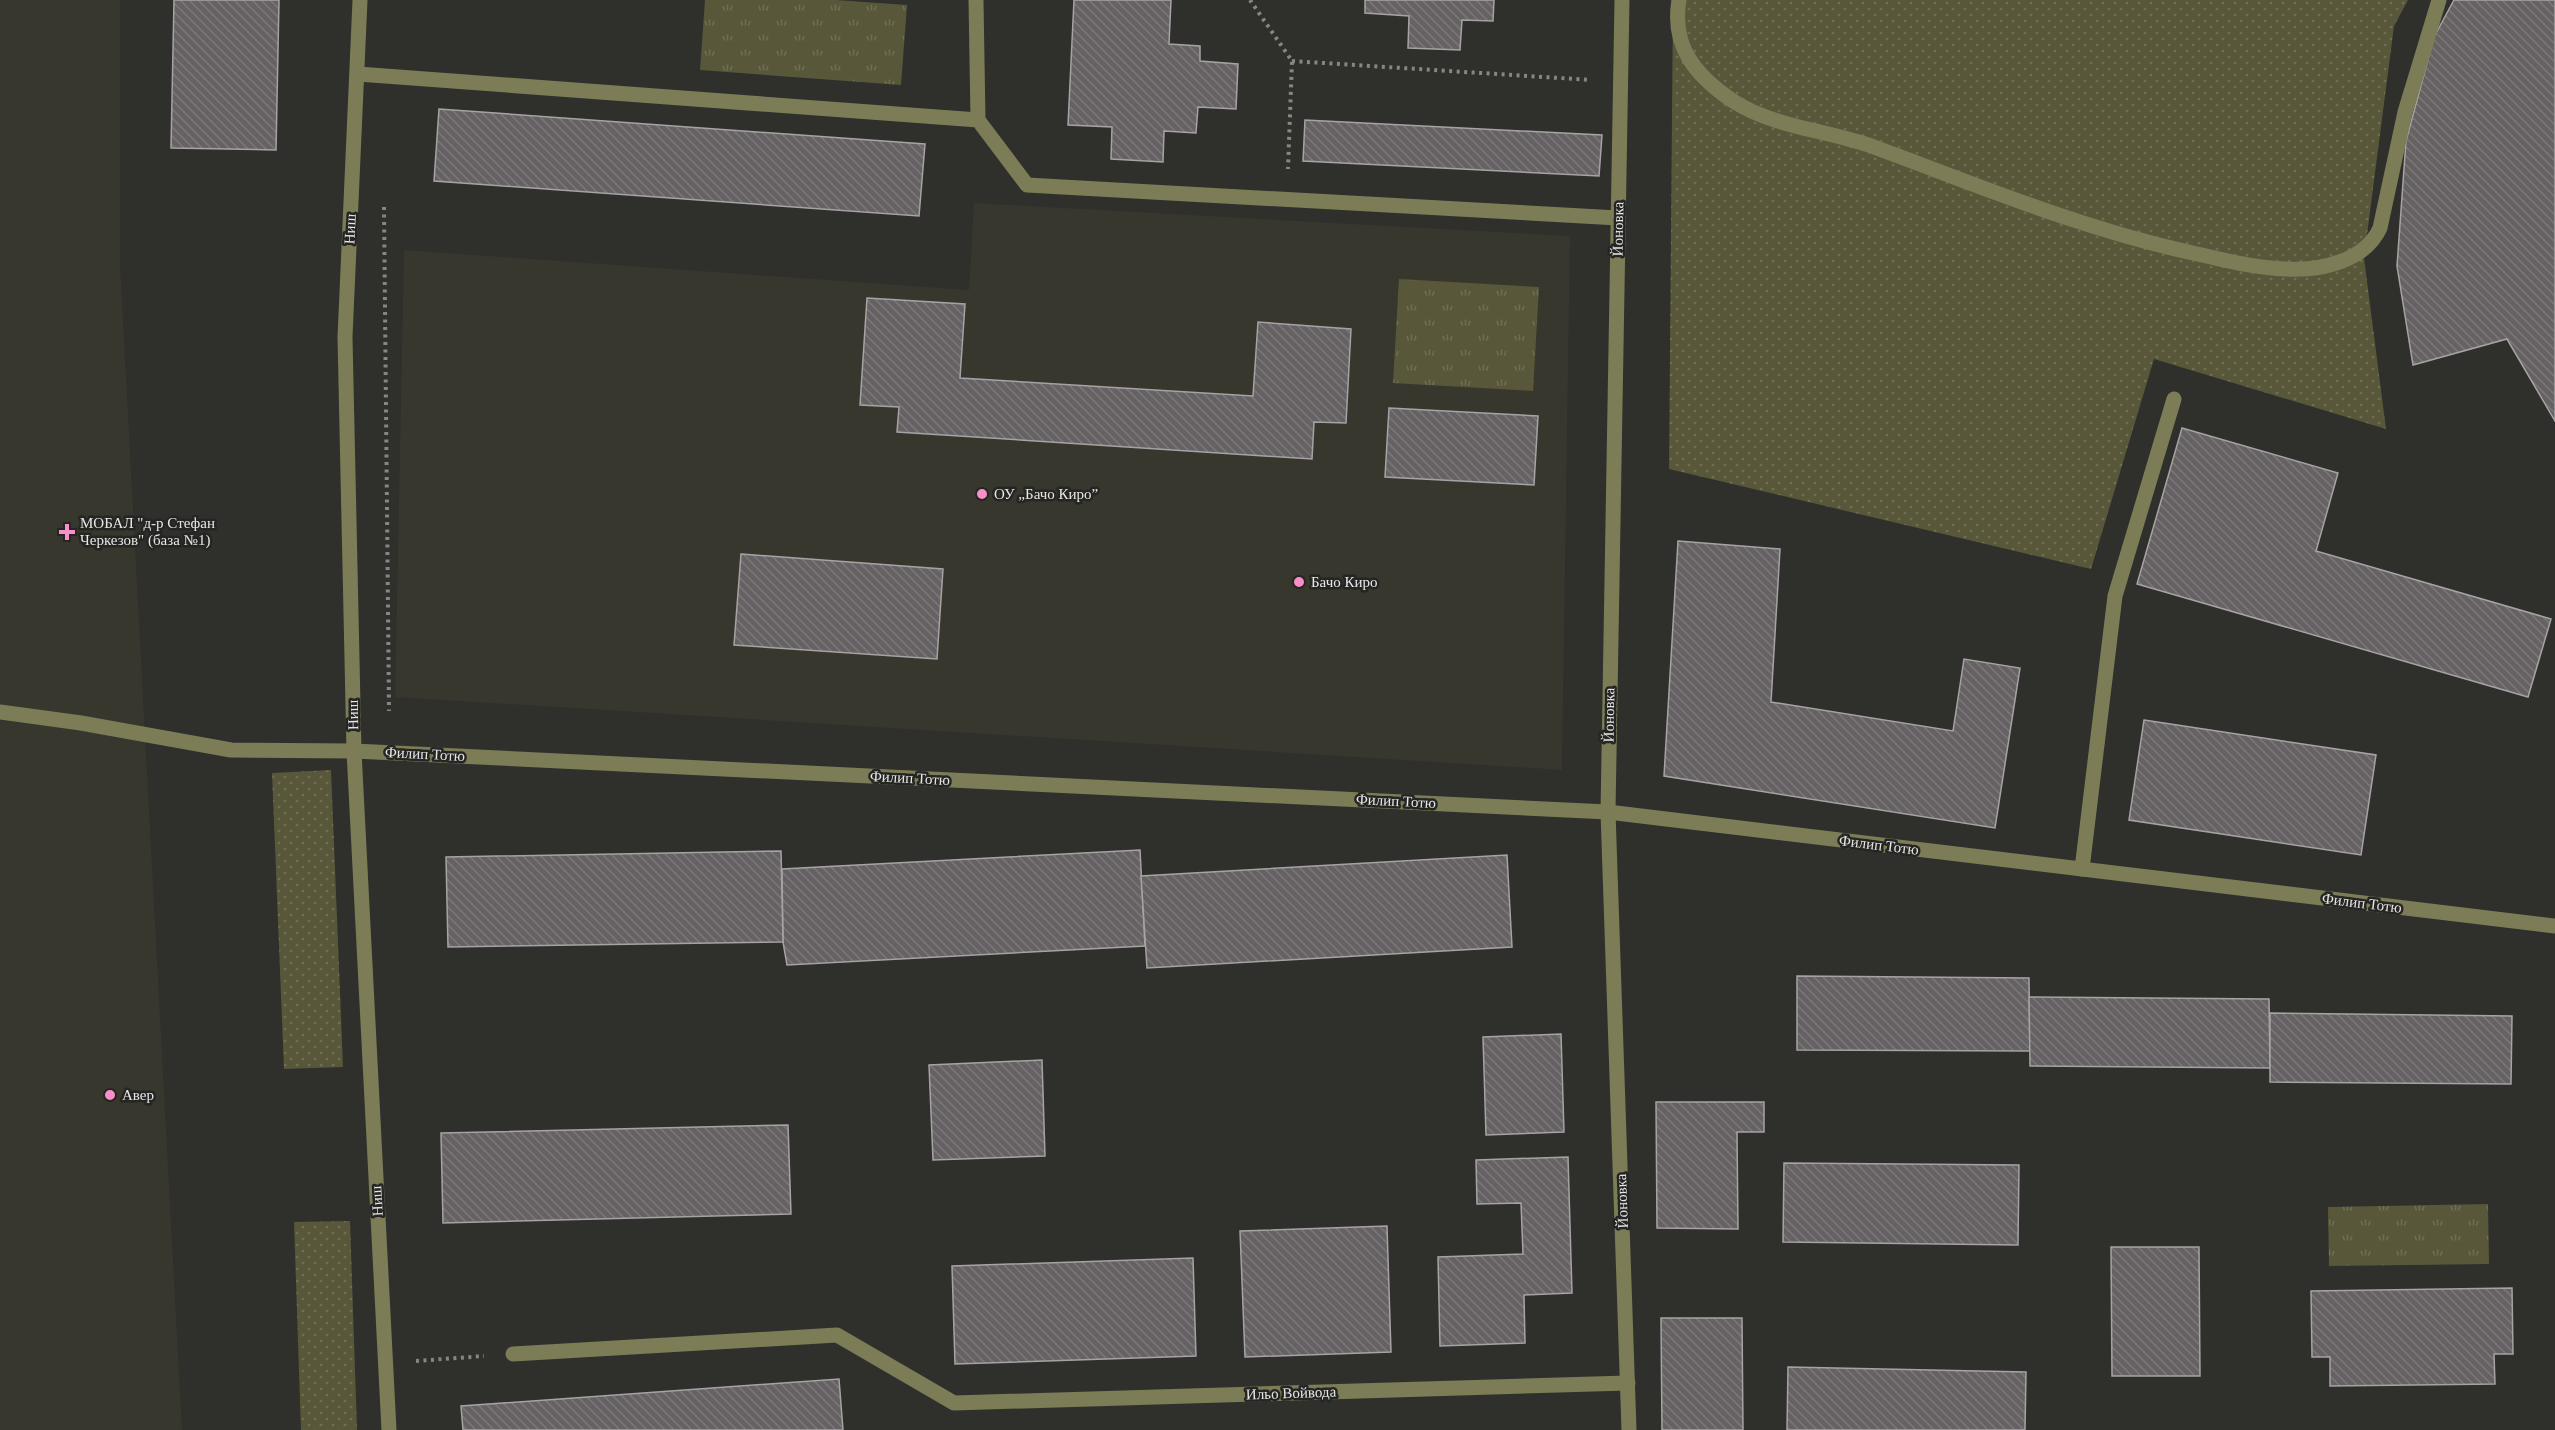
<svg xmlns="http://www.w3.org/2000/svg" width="2555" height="1430" viewBox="0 0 2555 1430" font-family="Georgia,serif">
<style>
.built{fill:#37372e}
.grass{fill:url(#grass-dots)}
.park{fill:url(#park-tufts)}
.building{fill:url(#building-back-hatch);stroke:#a7a3a5;stroke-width:1.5}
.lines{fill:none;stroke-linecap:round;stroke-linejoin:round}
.path{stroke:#868683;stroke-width:4;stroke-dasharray:3 4.5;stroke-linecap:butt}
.minor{stroke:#7c7c57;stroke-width:15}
.poi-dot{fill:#f98fc9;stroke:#252523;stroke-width:2}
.labels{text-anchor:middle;stroke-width:5;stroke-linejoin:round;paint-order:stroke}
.street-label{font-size:15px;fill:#e6e6e5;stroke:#252523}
.poi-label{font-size:15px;fill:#e6e6e5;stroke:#252523;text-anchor:start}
</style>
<defs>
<pattern id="grass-dots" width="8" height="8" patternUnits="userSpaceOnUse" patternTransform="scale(1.5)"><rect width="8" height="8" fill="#58573a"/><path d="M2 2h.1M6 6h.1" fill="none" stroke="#706f56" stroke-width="1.8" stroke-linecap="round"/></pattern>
<pattern id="park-tufts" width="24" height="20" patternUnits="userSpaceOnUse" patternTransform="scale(1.5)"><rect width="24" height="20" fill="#58573a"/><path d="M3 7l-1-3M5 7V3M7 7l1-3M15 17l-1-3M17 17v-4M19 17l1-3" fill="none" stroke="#706f56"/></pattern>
<pattern id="building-back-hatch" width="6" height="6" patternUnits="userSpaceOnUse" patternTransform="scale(1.5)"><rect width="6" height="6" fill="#666264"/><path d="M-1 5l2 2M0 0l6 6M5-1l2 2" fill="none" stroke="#7c787a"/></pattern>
</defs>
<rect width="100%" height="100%" fill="#2f2f2c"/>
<g class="built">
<polygon points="0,0 120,0 120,264 182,1430 0,1430"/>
<polygon points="974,203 1570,236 1562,770 395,697 404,250 969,290"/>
</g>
<g class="grass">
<polygon points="1673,0 2408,0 2394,26 2364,258 2386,429 2154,359 2091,569 1669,469"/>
<polygon points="331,770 343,1067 284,1069 272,773"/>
<polygon points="350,1221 357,1430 301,1430 294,1222"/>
</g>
<g class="park">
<polygon points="705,0 836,0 907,5 901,85 700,70"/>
<polygon points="1399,279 1539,287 1533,391 1393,383"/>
<polygon points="2488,1204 2489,1264 2329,1266 2328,1207"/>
</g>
<g class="building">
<polygon points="174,0 279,0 276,150 171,148"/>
<polygon points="1074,0 1171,0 1169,44 1200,46 1200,61 1238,64 1236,109 1198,107 1196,133 1164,131 1163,162 1111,159 1112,127 1068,125"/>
<polygon points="1365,0 1494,0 1493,21 1462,20 1460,50 1408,48 1409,16 1365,13"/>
<polygon points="2454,0 2555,0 2555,421 2507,339 2413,365 2397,266 2406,141 2434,37"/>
<polygon points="439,109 925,144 919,216 434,181"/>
<polygon points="1305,120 1602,135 1599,176 1303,161"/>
<polygon points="867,298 965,304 960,378 1253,396 1258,322 1351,329 1346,423 1314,422 1312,459 897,432 899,407 860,405"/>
<polygon points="1389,408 1538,416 1534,485 1385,477"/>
<polygon points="2182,428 2338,473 2316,551 2551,619 2528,697 2137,584"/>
<polygon points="1678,541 1780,549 1771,702 1953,731 1964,659 2020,668 1995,828 1664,776"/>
<polygon points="741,554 943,569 937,659 734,645"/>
<polygon points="2144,720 2376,755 2361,855 2129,820"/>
<polygon points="1140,850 1145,946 787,965 783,942 782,869"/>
<polygon points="781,851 783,942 448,947 446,857"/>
<polygon points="1507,855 1512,947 1147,968 1141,876"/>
<polygon points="1797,976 2029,978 2030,1051 1797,1050"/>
<polygon points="2029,997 2269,999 2270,1068 2030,1066"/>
<polygon points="2270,1013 2512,1016 2511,1084 2270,1082"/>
<polygon points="1561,1034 1564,1132 1486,1135 1483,1037"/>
<polygon points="1042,1060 1045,1156 933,1160 929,1065"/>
<polygon points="1656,1102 1764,1102 1764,1132 1737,1132 1738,1229 1657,1228"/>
<polygon points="788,1125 791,1214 443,1223 441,1133"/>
<polygon points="1568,1157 1572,1293 1524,1295 1525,1343 1440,1346 1438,1257 1523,1254 1521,1203 1477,1204 1476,1160"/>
<polygon points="1784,1163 2019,1165 2018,1245 1783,1242"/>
<polygon points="1387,1226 1391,1352 1245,1357 1240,1231"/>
<polygon points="2111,1247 2199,1247 2200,1376 2112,1376"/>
<polygon points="1193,1258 1196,1356 955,1364 952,1266"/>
<polygon points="2512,1288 2513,1354 2494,1354 2495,1384 2330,1386 2330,1357 2312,1357 2311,1291"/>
<polygon points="1661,1318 1742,1318 1743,1430 1662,1430"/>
<polygon points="1788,1367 2026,1372 2025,1430 1787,1430"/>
<polygon points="839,1379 843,1430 463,1430 461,1406"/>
</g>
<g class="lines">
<g class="path">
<polyline points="1250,0 1292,61 1288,169"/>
<polyline points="1292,61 1591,80"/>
<polyline points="384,207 389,711"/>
<polyline points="416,1361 484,1356"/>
</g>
<g class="minor">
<polyline points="360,0 345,337 354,751 389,1430"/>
<polyline points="976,0 978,120"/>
<polyline points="1622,0 1608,812 1629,1430"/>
<path d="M1679,0C1671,47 1696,76 1733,101C1775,128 1828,130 1874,147C1980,186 2082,229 2193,253C2223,260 2255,268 2286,269C2321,271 2365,261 2380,228L2405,112L2439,0"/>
<polyline points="358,74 978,120 1027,185 1618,218"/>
<polyline points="0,712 81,723 231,750 354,751 1608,812 2555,926"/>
<polyline points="2082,869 2115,596 2174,399"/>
<polyline points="513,1354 837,1335 954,1403 1628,1383"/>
</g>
</g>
<g class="poi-dot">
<circle cx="982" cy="494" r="6"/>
<path d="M64 523h6v6h6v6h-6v6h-6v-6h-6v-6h6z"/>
<circle cx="1299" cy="582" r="6"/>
<circle cx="110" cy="1095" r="6"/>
</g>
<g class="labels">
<g class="street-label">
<text transform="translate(350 229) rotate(-87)" y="5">Ниш</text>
<text transform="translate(1618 229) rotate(-89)" y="5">Йоновка</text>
<text transform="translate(353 715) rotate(-91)" y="5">Ниш</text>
<text transform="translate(1609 715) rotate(-89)" y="5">Йоновка</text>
<text transform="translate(425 754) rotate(3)" y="5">Филип Тотю</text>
<text transform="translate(910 778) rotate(3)" y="5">Филип Тотю</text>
<text transform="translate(1396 801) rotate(3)" y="5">Филип Тотю</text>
<text transform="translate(1879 845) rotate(7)" y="5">Филип Тотю</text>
<text transform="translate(2362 903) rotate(7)" y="5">Филип Тотю</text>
<text transform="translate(377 1201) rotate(-93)" y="5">Ниш</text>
<text transform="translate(1622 1201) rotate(-92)" y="5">Йоновка</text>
<text transform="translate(1291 1393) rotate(-2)" y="5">Ильо Войвода</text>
</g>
<g class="poi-label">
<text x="994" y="499">ОУ „Бачо Киро”</text>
<text x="80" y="528">МОБАЛ "д-р Стефан<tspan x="80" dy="17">Черкезов" (база №1)</tspan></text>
<text x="1311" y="587">Бачо Киро</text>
<text x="122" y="1100">Авер</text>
</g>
</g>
</svg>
